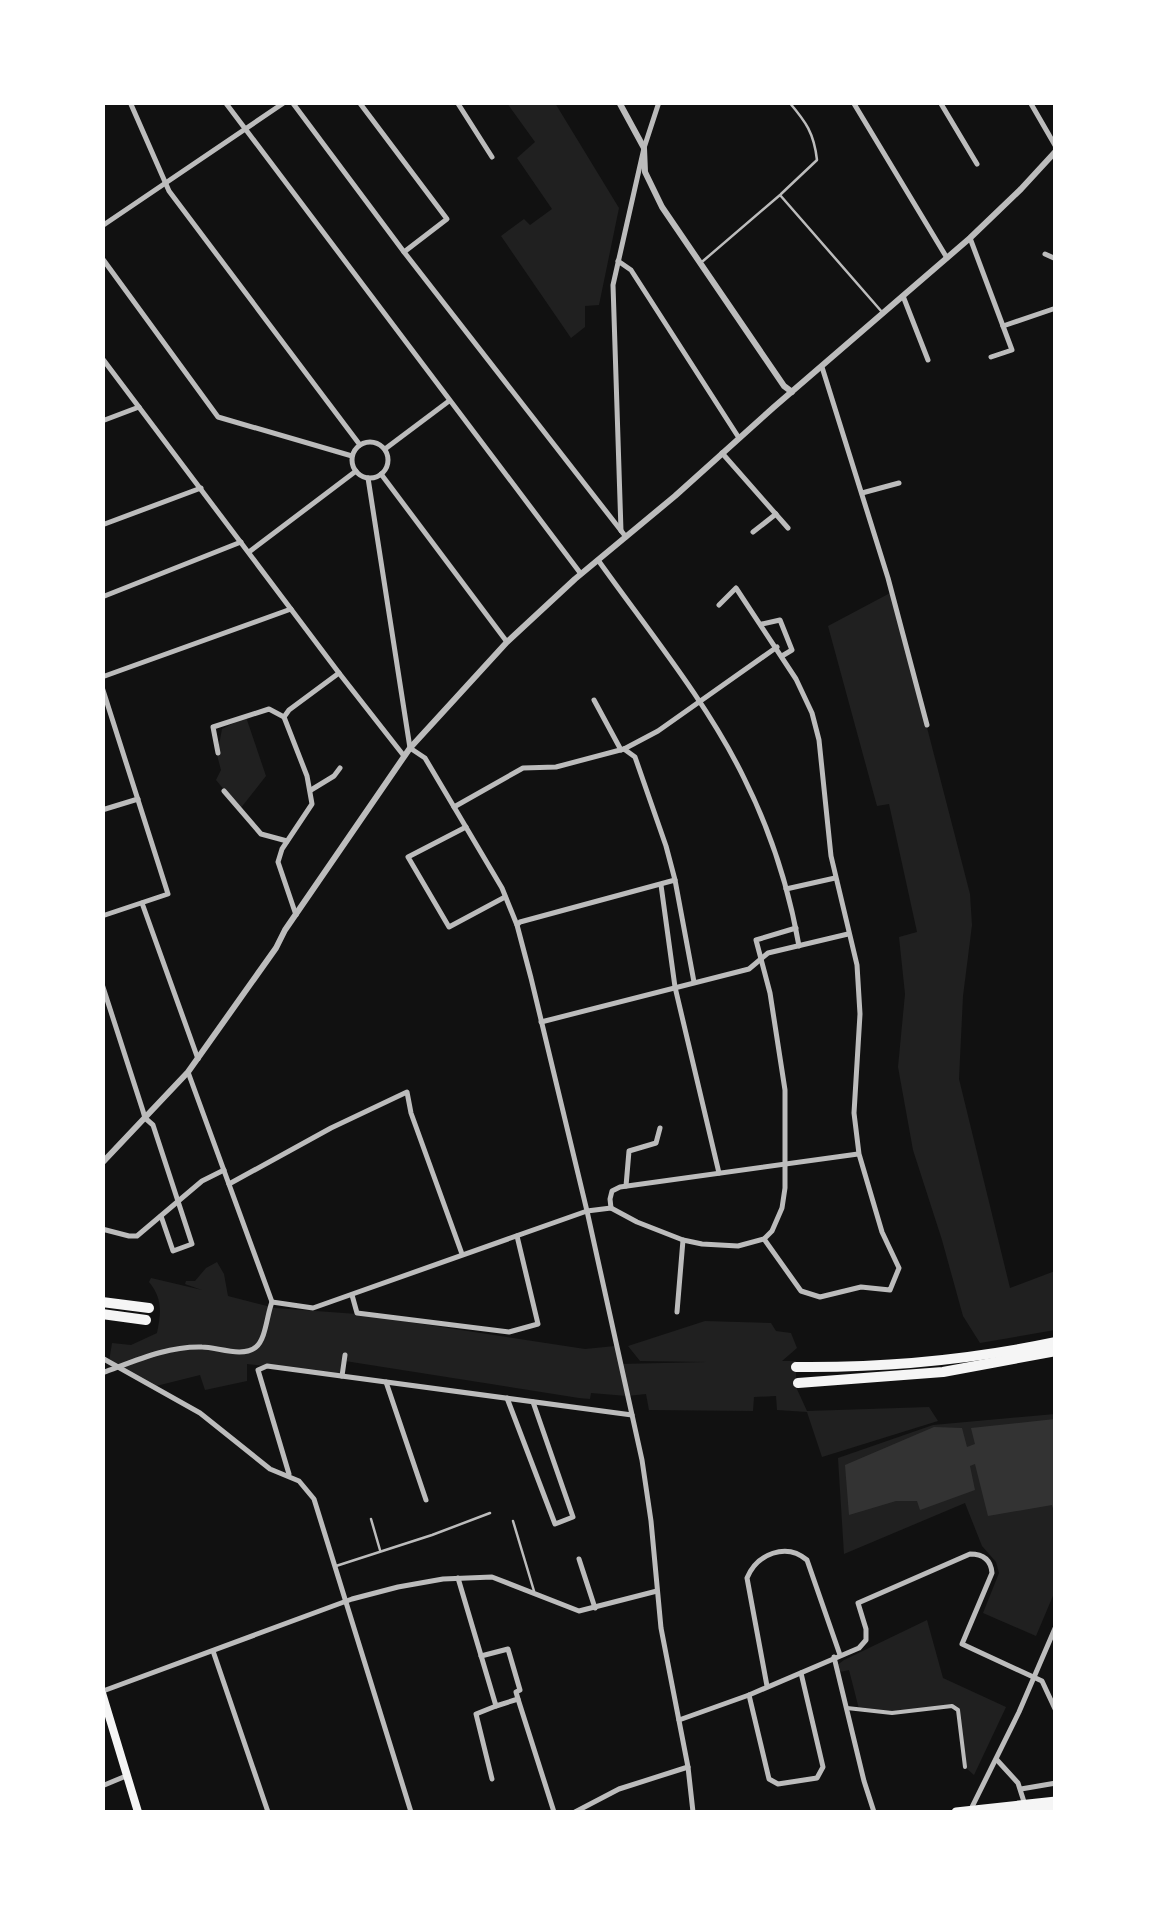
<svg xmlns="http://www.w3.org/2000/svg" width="1158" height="1915" viewBox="0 0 1158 1915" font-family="'Public Sans',sans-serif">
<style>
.green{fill:#202020}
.water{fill:#333}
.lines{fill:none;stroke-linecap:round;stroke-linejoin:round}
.service{stroke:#bcbcbc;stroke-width:2.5}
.pedestrian{stroke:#bcbcbc;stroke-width:4}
.minor{stroke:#bcbcbc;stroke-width:5}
.tertiary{stroke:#bcbcbc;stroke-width:6}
.secondary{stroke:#f5f5f5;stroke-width:8}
.primary{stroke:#f5f5f5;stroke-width:9}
.motorway{stroke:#f5f5f5;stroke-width:10}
</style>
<rect width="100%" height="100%" fill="#111"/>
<g class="green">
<polygon points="507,103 555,103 619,208 599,305 585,306 585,327 571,338 501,236 524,219 530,225 552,209 517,158 535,142"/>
<polygon points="892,592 970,894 972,925 963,996 959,1079 1010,1288 1055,1271 1055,1330 980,1343 963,1316 942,1240 913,1150 898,1067 905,994 899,937 917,932 889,804 877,806 828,626"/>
<polygon points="246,717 266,776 240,809 216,780 221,770 217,755 222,729"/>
<path d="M217,1262L224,1274L228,1296L275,1308L357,1314L585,1349L615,1346L620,1364L706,1362L640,1361L628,1346L705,1321L771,1323L776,1331L791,1333L797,1348L782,1361H796V1387L807,1411L929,1407L938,1421L822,1457L807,1412L777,1410L776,1396L754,1397L753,1411L649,1410L646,1394L627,1396L591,1393L590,1399L579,1398L345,1361L343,1375L247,1364V1381L205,1390L200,1375L152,1387L109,1362L112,1343L131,1345L157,1333C161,1313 163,1299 149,1282L151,1278L202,1290L185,1284L186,1281H195L206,1268Z"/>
<polygon points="1055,1414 1055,1591 1036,1636 983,1613 999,1573 996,1562 982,1546 965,1503 844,1554 838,1458 933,1425"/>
<polygon points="927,1620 943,1678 1006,1707 974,1775 965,1767 958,1710 952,1706 887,1712 859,1709 849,1670 840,1672 836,1666 844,1660"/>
</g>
<polygon class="water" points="1055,1419 1055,1516 1052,1505 988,1516 975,1464 970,1466 975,1490 920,1510 917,1501 896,1501 849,1515 845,1465 934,1427 962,1428 967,1447 975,1444 971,1428"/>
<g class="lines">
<g class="service">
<path d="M781,194L817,160C814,133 806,122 789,102"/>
<polyline points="703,261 780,195 882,312"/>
<polyline points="371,1519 380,1550"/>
<polyline points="513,1521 534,1591"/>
<polyline points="336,1566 432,1535 490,1513"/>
</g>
<polyline class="pedestrian" points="847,1708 892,1713 952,1706 958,1710 965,1767"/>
<g class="minor">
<polyline points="130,102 169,191 360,445"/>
<polyline points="225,102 581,574"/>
<polyline points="292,102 404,252 626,537"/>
<polyline points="359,102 447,219 404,252"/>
<polyline points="457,102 492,157"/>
<polyline points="853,102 947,258"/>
<polyline points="940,102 977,164"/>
<polyline points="1030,102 1056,147"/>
<polyline points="102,226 285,102"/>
<polyline points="970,238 1003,326"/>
<polyline points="1045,254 1056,259"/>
<polyline points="102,258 218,417 352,456"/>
<polyline points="618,261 631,270 739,438"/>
<polyline points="903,296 928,360"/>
<polyline points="991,357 1012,350 1003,326 1056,308"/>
<polyline points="102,358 339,673 404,756"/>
<polyline points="822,367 888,578 927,725"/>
<polyline points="102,421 139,407"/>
<circle cx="370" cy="460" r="18"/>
<polyline points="385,449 449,401"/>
<polyline points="722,453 788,528"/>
<polyline points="381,474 507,642"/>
<polyline points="368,478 410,748 425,758 502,888 517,925 531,978 587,1211 642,1460 651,1521 661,1628 688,1767 693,1812"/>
<polyline points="862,493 899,483"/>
<polyline points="102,525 201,488"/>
<polyline points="621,531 613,285 644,148 659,102"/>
<polyline points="753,532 776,514"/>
<polyline points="249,552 356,471"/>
<path d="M598,560C647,629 707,702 744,778C770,830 789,889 799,946"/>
<polyline points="102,597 241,542"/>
<polyline points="719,605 736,588 796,679 812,713 819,740 831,856 857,965 860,1014 854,1113 859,1154 882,1232 899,1268 890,1290 861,1287 820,1297 801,1291 764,1239"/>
<polyline points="762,624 780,620 792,650 782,656"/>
<polyline points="102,677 291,609"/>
<polyline points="102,687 168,894 102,916"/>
<polyline points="594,700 621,750"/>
<polyline points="624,749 635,757 666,846 675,880 694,982"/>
<polyline points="218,753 213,727 269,709 284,717"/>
<polyline points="311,790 334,776 340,768"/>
<polyline points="224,791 261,834 287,841"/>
<polyline points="454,807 523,768 556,767 624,749 658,731 777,647"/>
<polyline points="102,810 138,799"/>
<polyline points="466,827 408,857 449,927 505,897"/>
<polyline points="661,885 675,987 719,1173"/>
<polyline points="786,889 835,878"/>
<polyline points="142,903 198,1059"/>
<polyline points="296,915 278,862 282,849 312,804 307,776 284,717 289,710 339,673"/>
<polyline points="517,925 520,922 675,880"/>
<polyline points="102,984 143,1111 145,1118 153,1125 192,1244 173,1251 161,1216"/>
<polyline points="541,1022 749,969 768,953 848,934"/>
<polyline points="188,1072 272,1302"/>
<polyline points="229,1184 331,1128 407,1092 411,1113 462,1254"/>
<polyline points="626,1186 629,1151 656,1143 660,1128"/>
<polyline points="611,1208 610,1199 612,1191 620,1187 858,1154"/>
<polyline points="102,1229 129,1236 137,1236 202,1181 224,1170"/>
<polyline points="352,1295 357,1313 509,1332 538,1324 517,1236"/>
<polyline points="272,1302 313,1308 587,1211 611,1208 637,1222 683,1240 702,1244 738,1246 764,1239 772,1231 782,1208 785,1188 785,1090 770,993 756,940 796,928"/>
<polyline points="677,1312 683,1240"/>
<polyline points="102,1358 200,1413 270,1469 299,1481 314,1499 411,1812"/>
<path d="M102,1373C135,1361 167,1346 202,1347C217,1347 243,1358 256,1347C266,1339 267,1314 272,1302"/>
<polyline points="342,1376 345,1355"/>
<polyline points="386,1382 426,1500"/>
<polyline points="507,1398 555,1524 573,1517 533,1402"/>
<polyline points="289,1474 258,1370 267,1366 632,1415"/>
<polyline points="579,1559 595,1608"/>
<polyline points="458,1578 496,1706 518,1699"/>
<polyline points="213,1651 268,1812"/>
<polyline points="481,1656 508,1649 520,1690 516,1692 518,1699 554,1812"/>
<polyline points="834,1657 864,1781 874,1812"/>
<path d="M767,1686L747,1578C757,1554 786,1542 807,1560L840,1655"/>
<polyline points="103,1691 352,1599 398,1587 443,1579 492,1577 579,1611 657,1591"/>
<polyline points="749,1695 769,1779 778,1784 817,1778 823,1767 801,1673"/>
<path d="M679,1720L749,1695L859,1648L866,1640V1629L858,1603L970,1554C983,1554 991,1560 992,1573L962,1644L1042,1681L1056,1711"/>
<polyline points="997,1760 1018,1783 1025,1805"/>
<polyline points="492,1779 476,1714 496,1706"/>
<polyline points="102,1786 126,1776"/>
<polyline points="1021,1789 1056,1783"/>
<polyline points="971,1809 1019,1712 1056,1626"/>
<polyline points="575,1812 619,1789 688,1767"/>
</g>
<g class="tertiary">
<polyline points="619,102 644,148 645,172 662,207 784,386 792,392"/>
<polyline points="102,1163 188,1072 276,948 285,930 410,748 507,642 575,579 675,496 774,407 970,238 1021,189 1056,151"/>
</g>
<polyline class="secondary" points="102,1693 138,1812"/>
<g class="primary">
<polyline points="956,1812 1056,1801"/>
<polyline points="1008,1812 1055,1806"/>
</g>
<g class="motorway">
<polyline points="102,1302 149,1308"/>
<polyline points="102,1314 146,1320"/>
<path d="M796,1367C883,1368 970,1360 1056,1342"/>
<polyline points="798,1383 943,1372 1056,1351"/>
</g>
</g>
<rect width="1158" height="1915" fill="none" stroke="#ffffff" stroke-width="210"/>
</svg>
